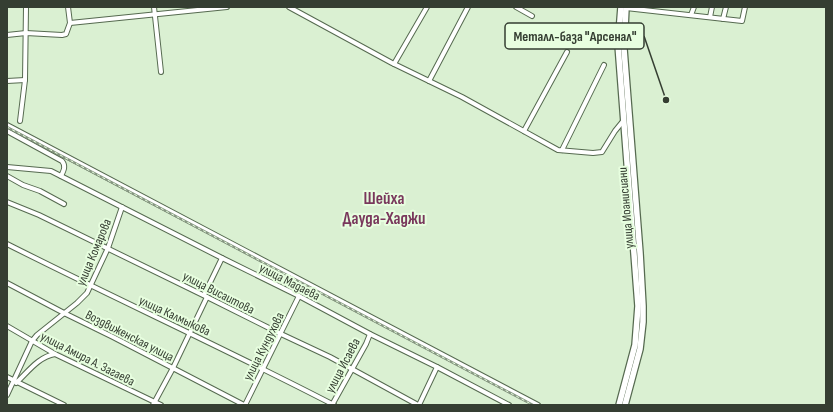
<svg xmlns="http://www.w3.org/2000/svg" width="833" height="412" viewBox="0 0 833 412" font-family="'Sofia Sans Condensed',sans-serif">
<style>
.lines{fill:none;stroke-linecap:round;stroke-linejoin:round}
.street-casing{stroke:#566a50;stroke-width:6}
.secondary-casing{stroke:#566a50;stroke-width:8}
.street{stroke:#fff;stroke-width:4}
.secondary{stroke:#fff;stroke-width:5.5}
.rail-casing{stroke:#879782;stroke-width:2.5}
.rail{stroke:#e7fedf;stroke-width:1;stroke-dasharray:3;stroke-linecap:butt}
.labels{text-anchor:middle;stroke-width:4;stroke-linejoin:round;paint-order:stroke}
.street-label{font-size:13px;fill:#353e32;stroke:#e7fedf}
.district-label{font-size:17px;font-weight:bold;fill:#79385c;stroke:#e7fedf}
.leader{fill:none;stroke:#353e32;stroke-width:1.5}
.callout-dot{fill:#353e32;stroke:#e7fedf;stroke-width:1.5}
.callout{fill:#e7fedf;stroke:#353e32;stroke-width:1.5}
.callout-label{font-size:14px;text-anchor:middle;font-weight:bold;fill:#353e32}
</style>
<rect width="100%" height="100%" fill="#daf0d2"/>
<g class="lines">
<defs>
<g id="street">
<polyline points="154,7 161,72"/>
<polyline points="289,7 392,63 462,97 558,150 593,153 602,152 615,131 624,120"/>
<polyline points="516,7 532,16"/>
<polyline points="626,8 742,21 745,7"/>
<polyline points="691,15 694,7"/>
<polyline points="710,17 712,7"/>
<polyline points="723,19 726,7"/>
<polyline points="70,23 227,7"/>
<polyline points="7,35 26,33 62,35 66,34 70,23 68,7"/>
<polyline points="394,64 427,7"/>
<polyline points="7,81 25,80"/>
<polyline points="429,81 468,7"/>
<polyline points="20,121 25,80 26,7"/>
<polyline points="7,125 538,405"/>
<path d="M7,131L62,161C66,166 64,170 61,176"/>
<polyline points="524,131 567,52"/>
<polyline points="562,150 604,65"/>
<polyline points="7,167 51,171 222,258 299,296 370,334 437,367 509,405"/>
<polyline points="7,176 23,185 40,191 64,204"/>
<polyline points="7,202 39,215 207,297 281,334 330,357 418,405"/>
<path d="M7,244C116,299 226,349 334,405"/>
<polyline points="7,283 64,313 113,337 244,405"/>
<polyline points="204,295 222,258"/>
<polyline points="7,326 55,354 161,405"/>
<polyline points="7,377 64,405"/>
<path d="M16,383C28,372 38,357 55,354"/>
<polyline points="7,395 32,341 37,335 77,303 87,293 108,248 122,207"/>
<polyline points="153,405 173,368 207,297"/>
<polyline points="245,405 299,296"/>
<polyline points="332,405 366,344 370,334"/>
<polyline points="419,405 437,367"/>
</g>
<g id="secondary">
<polyline points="619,405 635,345 638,306 618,45 621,7"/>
<polyline points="625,405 640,349 643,322 643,306 640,253 624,49 626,7"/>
</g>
</defs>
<use href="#street" class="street-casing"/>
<use href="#secondary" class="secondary-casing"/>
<use href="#street" class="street"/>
<use href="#secondary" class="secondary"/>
<defs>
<polyline id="rail" points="7,127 533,405"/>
</defs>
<use href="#rail" class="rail-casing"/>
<use href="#rail" class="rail"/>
</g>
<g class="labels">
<g class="street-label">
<text transform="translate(625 208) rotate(-95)" y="5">улица Иоанисиани</text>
<text transform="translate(93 252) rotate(-67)" y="5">улица Комарова</text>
<text transform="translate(290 281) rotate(27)" y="5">улица Мадаева</text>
<text transform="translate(219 292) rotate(27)" y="5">улица Висаитова</text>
<text transform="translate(175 315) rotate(25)" y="5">улица Калмыкова</text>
<text transform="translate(130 335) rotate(27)" y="5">Воздвиженская улица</text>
<text transform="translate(263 346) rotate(-63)" y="5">улица Кундухова</text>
<text transform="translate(88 358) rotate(27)" y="5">улица Амира А. Загаева</text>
<text transform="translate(342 365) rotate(-62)" y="5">улица Исаева</text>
</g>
<g class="district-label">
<text x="384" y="204">Шейха<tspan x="384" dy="20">Дауда-Хаджи</tspan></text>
</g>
</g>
<path class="leader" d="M666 100L644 36"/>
<circle class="callout-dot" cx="666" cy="100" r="4"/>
<rect class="callout" x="505" y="23" width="139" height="26" rx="4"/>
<g class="callout-label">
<text x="575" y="41">Металл-база "Арсенал"</text>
</g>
<rect width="833" height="412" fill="none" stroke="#353e32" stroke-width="16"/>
</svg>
